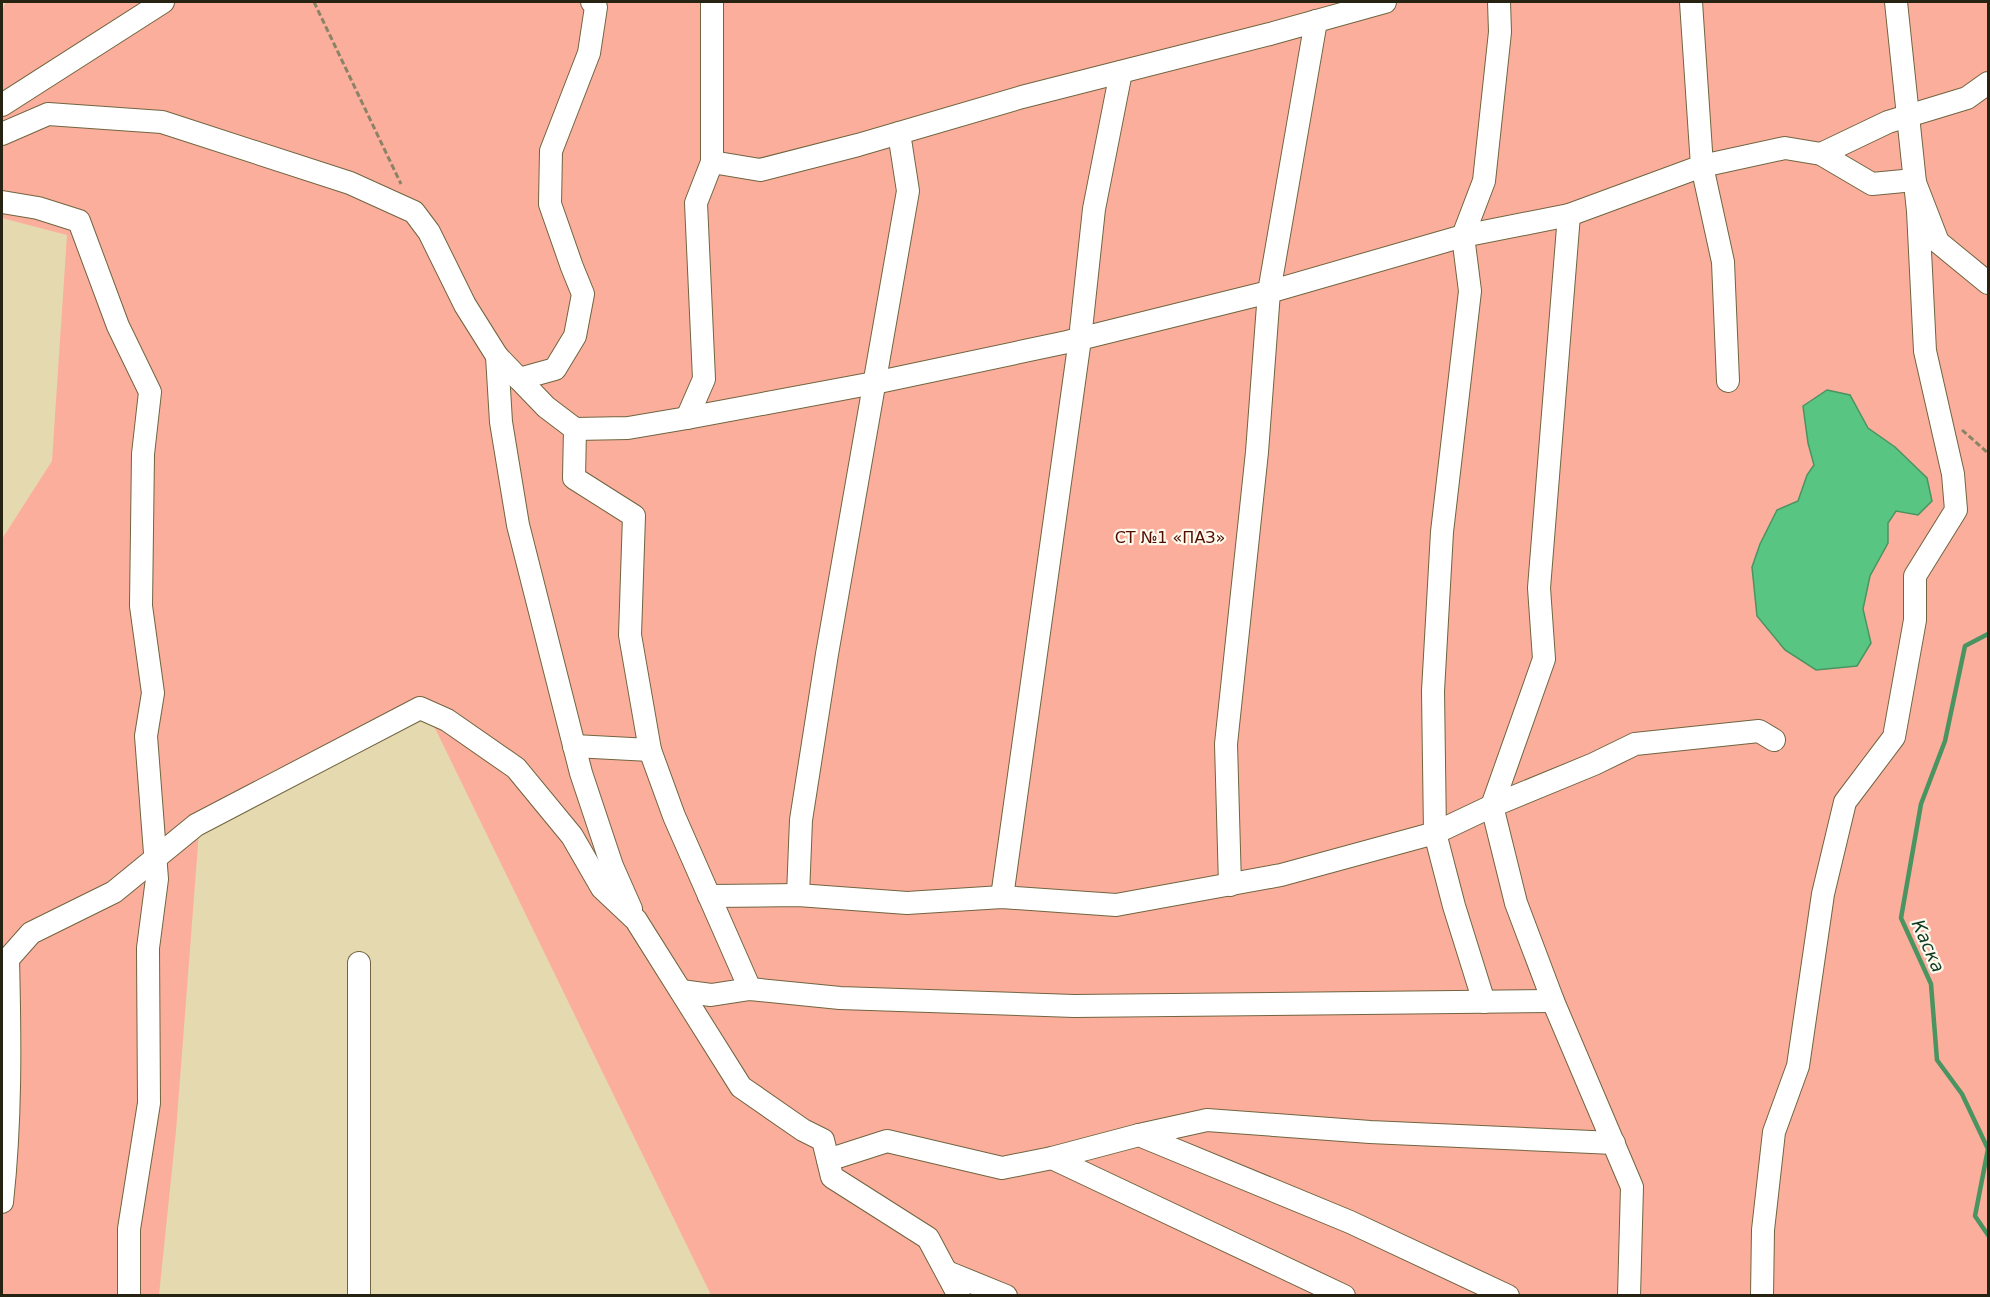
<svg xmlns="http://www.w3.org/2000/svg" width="1990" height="1297" viewBox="0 0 1990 1297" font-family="'DejaVu Sans',sans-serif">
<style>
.green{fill:#fcae9c;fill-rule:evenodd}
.water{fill:#59c583;stroke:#4a9461;stroke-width:1.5}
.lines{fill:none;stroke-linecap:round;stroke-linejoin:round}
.stream{stroke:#4a9461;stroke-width:4.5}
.minor-casing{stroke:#706540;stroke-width:24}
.path{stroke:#8b8366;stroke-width:3;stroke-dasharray:6 3;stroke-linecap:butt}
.minor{stroke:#fff;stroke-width:22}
.labels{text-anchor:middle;stroke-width:4.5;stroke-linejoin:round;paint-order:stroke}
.park-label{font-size:16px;fill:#510d00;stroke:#fefaee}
.water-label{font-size:18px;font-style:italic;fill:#0d3a20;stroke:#fefaee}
</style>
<rect width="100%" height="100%" fill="#e5d9b0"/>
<path class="green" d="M6,2H1988V1295H711L433,724L418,718L199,832L176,1131L159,1295H2V539L52,461L67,235L2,218V10ZM1850,395L1868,428L1894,447L1927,478L1918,514L1896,511L1888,523V543L1870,576L1863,609L1871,643L1755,590L1752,567L1760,544L1777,510L1798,501L1807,475L1814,465L1808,443Z"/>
<polygon class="water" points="1827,390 1850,395 1868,428 1895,447 1927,478 1932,501 1918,515 1896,511 1888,523 1888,543 1870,576 1863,609 1871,643 1857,666 1816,670 1785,650 1757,616 1752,567 1760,544 1777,510 1798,501 1807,475 1814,465 1808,443 1803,406"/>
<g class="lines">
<polyline class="stream" points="1988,634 1965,646 1945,741 1921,804 1901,918 1931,984 1937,1060 1962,1094 1988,1149 1975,1216 1988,1235"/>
<defs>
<g id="minor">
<polyline points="1691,2 1702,166 1723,262 1728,381"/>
<polyline points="2,105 163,2"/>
<polyline points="2,134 48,114 162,122 350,183 414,212 429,232 465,305 497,356 546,407 575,429 628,428 687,418 874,383 1067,342 1269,292 1463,236 1569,215 1702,166 1785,148 1821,154 1872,184 1914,180 1938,242 1988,283"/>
<polyline points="1821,154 1888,122 1967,98 1988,83"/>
<polyline points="712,162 760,170 858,145 1022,97 1270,34 1385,2"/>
<polyline points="2,202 38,208 79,221 118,326 150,392 143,454 141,606 153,693 146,736 157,879 148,948 149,1103 129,1229 129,1296"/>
<polyline points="1569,215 1539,588 1544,659 1492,806 1516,903 1553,1001 1632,1187 1629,1296"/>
<polyline points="497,356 501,422 518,525 581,773 612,866 631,909"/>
<polyline points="519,379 555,369 575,336 583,294 572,267 550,204 551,151 589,53 596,7 592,2"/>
<polyline points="687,418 704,379 696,203 712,162 712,2"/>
<polyline points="575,429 574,478 634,516 630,635 650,750 674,816 750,989"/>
<polyline points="574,746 650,750"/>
<polyline points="1230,885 1226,744 1257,452 1269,292 1316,21"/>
<polyline points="798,895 801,820 827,654 908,191 899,133"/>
<polyline points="709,896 798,895 907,903 1002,897 1116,905 1281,875 1435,833 1492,806 1594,764 1635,744 1759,731 1774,740"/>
<polyline points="1002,897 1080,339 1094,209 1121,72"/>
<polyline points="359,963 359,1296"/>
<polyline points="681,991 711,995 750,989 840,998 1074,1006 1553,1001"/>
<polyline points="1484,1002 1454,906 1435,833 1433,691 1442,532 1470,291 1463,236 1484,181 1500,32 1499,2"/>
<polyline points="1139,1135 1207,1120 1370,1132 1614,1143"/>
<polyline points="1052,1158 1344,1296"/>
<polyline points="828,1160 887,1141 1002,1168 1052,1158 1139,1135 1350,1222 1508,1296"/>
<path d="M2,1202C11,1121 10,1040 8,959L31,933L114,892L196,825L420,708L447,720L516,768L572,836L602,888L636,920L741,1087L803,1130L823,1140L832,1177L928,1238L959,1296"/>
<polyline points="947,1272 1006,1296"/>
<polyline points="1762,1296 1763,1230 1774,1132 1798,1066 1823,894 1845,802 1894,737 1915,620 1915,576 1956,510 1953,474 1925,351 1918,211 1896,2"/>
</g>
</defs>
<use href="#minor" class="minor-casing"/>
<g class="path">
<polyline points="314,2 401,184"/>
<polyline points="1962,430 1988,453"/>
</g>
<use href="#minor" class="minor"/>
</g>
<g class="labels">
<g class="park-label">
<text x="1170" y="543">СТ №1 «ПАЗ»</text>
</g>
<g class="water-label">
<text transform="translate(1928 946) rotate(66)" y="6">Каска</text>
</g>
</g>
<rect width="1990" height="1297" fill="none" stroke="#272313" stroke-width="6"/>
</svg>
